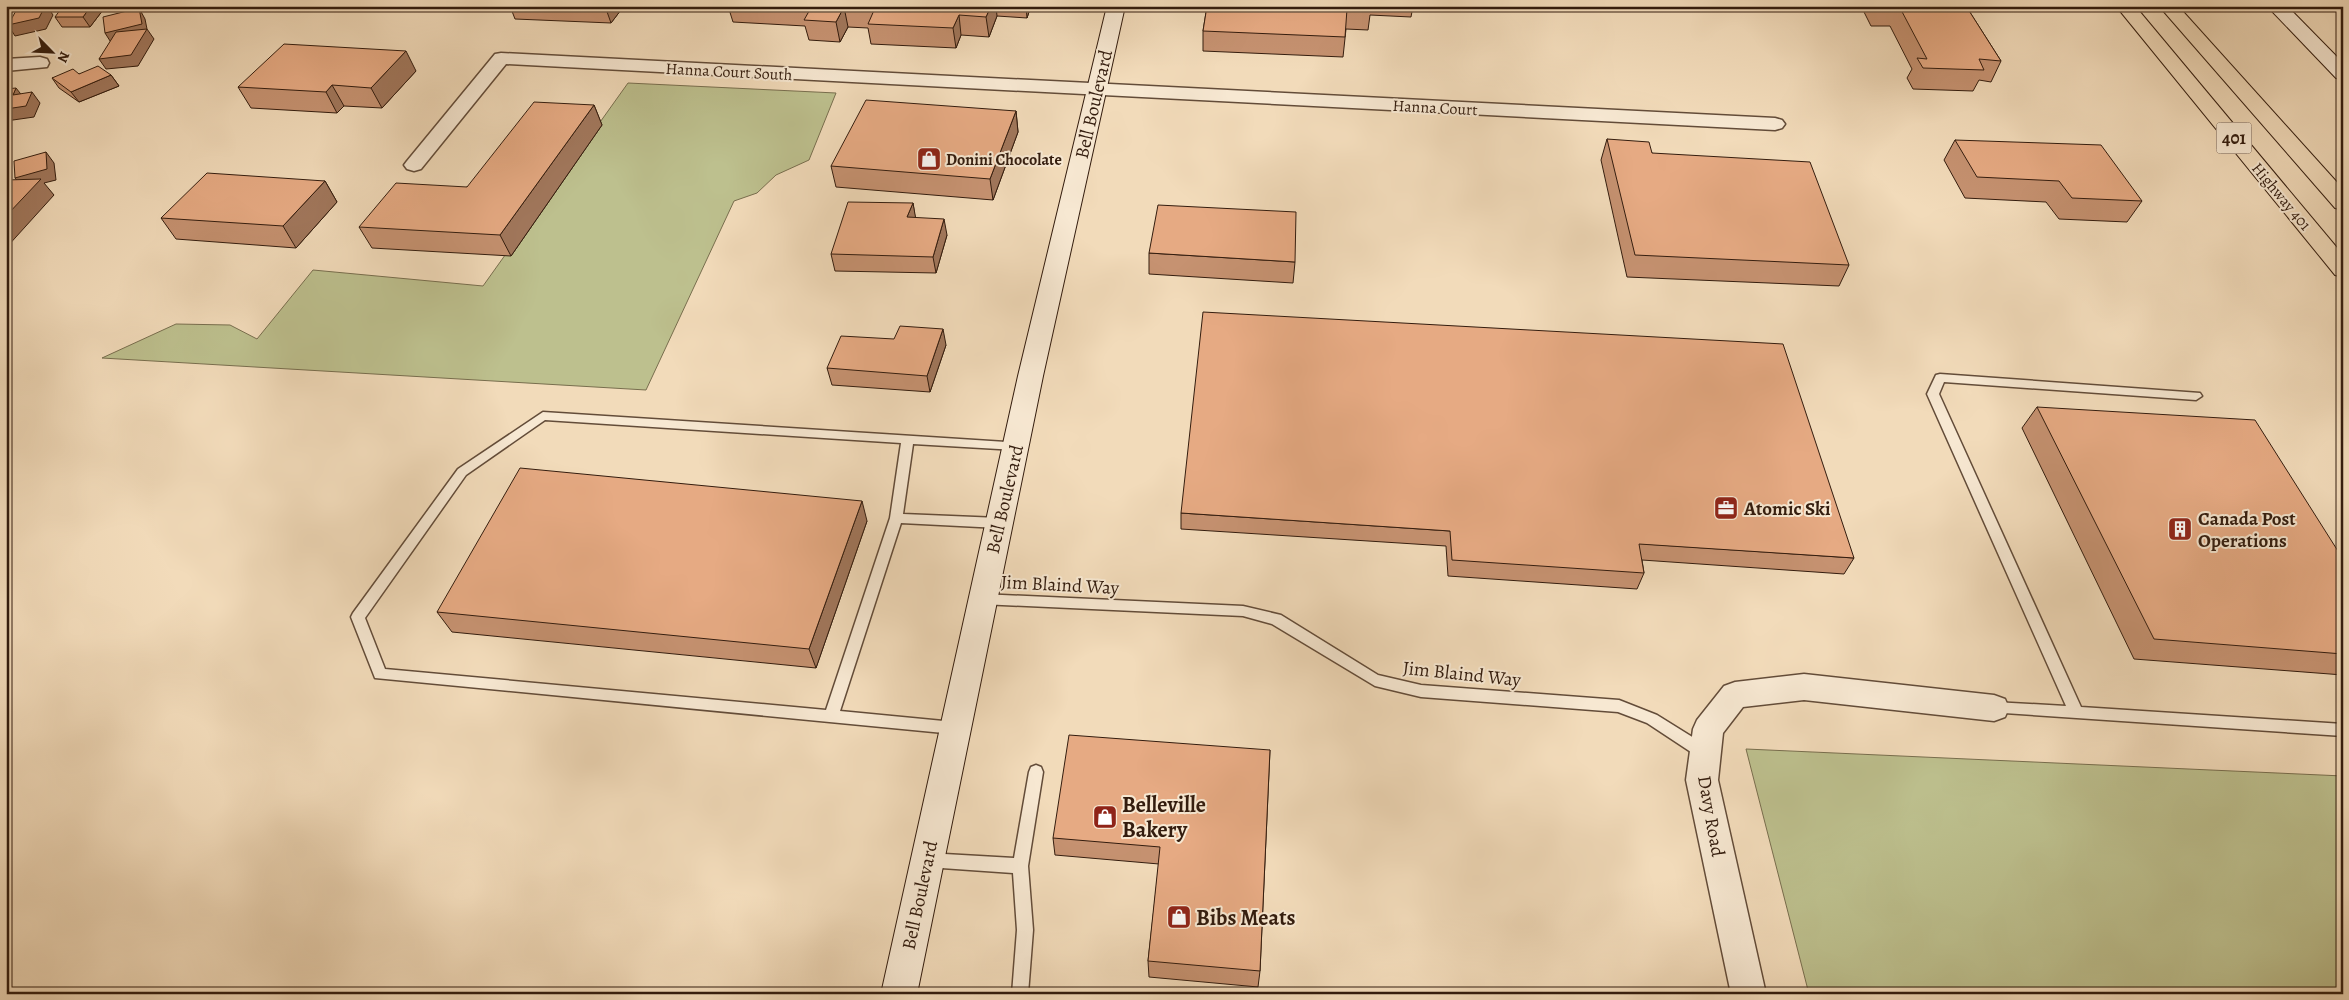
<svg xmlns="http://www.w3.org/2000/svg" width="2349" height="1000" viewBox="0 0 2349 1000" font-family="Alegreya,serif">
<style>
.green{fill:#bdc08e;stroke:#786e4e}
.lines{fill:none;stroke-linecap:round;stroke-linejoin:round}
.lane-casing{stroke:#634c39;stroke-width:3}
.street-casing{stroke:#634c39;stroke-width:3}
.secondary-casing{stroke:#331c0e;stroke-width:2}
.highway-casing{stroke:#331c0e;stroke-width:2}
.lane{fill:#f7e8d2;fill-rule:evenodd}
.street{fill:#f7e8d2;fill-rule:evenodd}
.secondary{fill:#f7e8d2;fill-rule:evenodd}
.highway{fill:#f2dbba;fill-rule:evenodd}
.wall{fill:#c69271;stroke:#331c0e}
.shaded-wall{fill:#a1775c;stroke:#331c0e}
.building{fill:#e6aa83;stroke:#331c0e}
.labels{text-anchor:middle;stroke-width:4;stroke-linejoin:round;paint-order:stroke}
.far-street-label{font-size:16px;fill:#331c0e;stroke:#f7e8d2}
.far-poi-label{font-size:16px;font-weight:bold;fill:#331c0e;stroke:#f7e8d2;text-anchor:start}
.shield{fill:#f7e8d2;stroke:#6e5949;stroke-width:1}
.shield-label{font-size:18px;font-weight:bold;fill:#331c0e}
.street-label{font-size:19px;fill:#331c0e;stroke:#f7e8d2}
.poi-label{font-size:19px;font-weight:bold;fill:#331c0e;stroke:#f7e8d2;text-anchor:start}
.near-poi-label{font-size:22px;font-weight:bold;fill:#331c0e;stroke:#f7e8d2;text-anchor:start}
</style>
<rect width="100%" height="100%" fill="#f2dbba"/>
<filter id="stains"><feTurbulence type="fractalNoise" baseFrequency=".004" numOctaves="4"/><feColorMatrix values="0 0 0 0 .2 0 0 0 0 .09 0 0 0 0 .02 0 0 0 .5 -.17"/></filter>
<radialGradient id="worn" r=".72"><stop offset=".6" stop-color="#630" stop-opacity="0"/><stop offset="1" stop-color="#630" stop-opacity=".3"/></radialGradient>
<g class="green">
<polygon points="628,83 836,93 809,160 776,175 757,193 734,201 646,390 102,358 176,324 230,325 257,339 313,270 483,286"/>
<polygon points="1746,749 2343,776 2343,994 1809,994"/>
</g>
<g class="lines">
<defs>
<g id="lane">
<polygon points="1940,374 2200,393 2202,396 2196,400 1944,382 1939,394 2081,707 2343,724 2343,736 1989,712 1987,708 1989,704 1994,702 2066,706 1927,394 1936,375"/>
<path d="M543,412L1020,443L1022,446L1020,449L1016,450L913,444L903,514L999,518L1003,520L1005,523L1003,526L999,528L901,523L840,711L954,722L959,724L961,728L959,732L954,734L375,678L351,617L353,613L458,469ZM545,420L901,443L890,518L826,710L385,669L365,618L466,475Z"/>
<polygon points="981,594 1243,606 1281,615 1378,675 1421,685 1619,700 1657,715 1710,748 1712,753 1710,758 1705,759 1700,758 1647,723 1618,712 1421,697 1375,686 1272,624 1243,616 981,604 976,603 974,599 976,595"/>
<polygon points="1036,765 1041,767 1043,772 1028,866 1033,930 1028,994 1012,994 1017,930 1013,873 927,867 921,865 919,860 921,855 927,853 1014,858 1029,772 1031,767"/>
</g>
<g id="street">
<polygon points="501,53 1775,118 1782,120 1785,124 1782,128 1775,130 506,64 421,169 414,171 407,169 404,165 407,161 495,54"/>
<polygon points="40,57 47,59 49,63 47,67 6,71 6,59"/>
<polygon points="1804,674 1994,695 2005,699 2009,708 2005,717 1994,721 1804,700 1743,707 1723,733 1718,780 1766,994 1731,994 1686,780 1693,729 1697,720 1724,686 1735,682"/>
</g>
<g id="secondary">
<polygon points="1107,6 1125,6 1043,376 917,994 881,994 1018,376"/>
<polygon points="2267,6 2287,6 2343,63 2343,80 2336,78"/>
</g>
<g id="highway">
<polygon points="2116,6 2135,6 2343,255 2343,277 2335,275"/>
<polygon points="2159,6 2178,6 2343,189 2343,210 2335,208"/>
</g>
</defs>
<use href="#lane" class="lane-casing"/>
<use href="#street" class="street-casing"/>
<use href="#secondary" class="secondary-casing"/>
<use href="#highway" class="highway-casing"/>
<use href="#lane" class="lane"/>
<use href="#street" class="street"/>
<use href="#secondary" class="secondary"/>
<use href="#highway" class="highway"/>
</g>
<g class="wall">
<polygon points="510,6 624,6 611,23 515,19"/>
<polygon points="728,6 1031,6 1027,18 997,16 989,37 961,35 956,48 871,44 868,28 848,27 840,42 809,40 805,26 733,22"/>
<polygon points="1207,6 1413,6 1411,17 1370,15 1368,30 1346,29 1343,57 1203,51 1203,31"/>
<polygon points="1861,6 1966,6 2001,61 1991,82 1979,80 1973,91 1913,89 1907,78 1912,69 1890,26 1871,26"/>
<polygon points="103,10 90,27 62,27 55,17"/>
<polygon points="416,71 382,108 344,106 337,113 251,108 238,87"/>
<polygon points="79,74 111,75 119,86 79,102 59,88 52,78"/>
<polygon points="594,105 602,125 511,256 372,248 359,227 467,187"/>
<polygon points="1016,111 1018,132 993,200 836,187 831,166"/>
<polygon points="1607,139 1652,153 1849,265 1839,286 1627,277 1601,160"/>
<polygon points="1955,140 2142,201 2127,222 2059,219 2046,202 1965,198 1944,160"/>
<polygon points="325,181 337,202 296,248 176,239 161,218"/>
<polygon points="913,203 915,217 947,235 936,273 835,271 831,254"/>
<polygon points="1149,253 1295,262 1293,283 1149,274"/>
<polygon points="946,345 930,392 832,385 827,368"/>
<polygon points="2037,407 2343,559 2343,675 2134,659 2022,428"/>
<polygon points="1181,513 1854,558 1844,574 1642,560 1644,573 1637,589 1448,576 1446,546 1181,529"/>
<polygon points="867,521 816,668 452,632 437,612"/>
<polygon points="1270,750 1260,971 1258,987 1149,977 1148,961 1159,864 1055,855 1053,838"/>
</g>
<g class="shaded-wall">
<polygon points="45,6 47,6 53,15 46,29 15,36 8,25"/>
<polygon points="91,6 100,6 103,10 90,27 83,17"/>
<polygon points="605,6 624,6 611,23"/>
<polygon points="991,6 996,6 997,16 989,37 986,17"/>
<polygon points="1026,6 1031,6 1027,18"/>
<polygon points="844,7 848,27 840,42 836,22"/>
<polygon points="139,8 145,19 147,29 154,39 138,66 106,69 99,59 112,44 105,33"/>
<polygon points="959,15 961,35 956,48 953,28"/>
<polygon points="406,51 416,71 382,108 371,88"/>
<polygon points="111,75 119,86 79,102 71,92"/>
<polygon points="332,85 344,106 337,113 326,92"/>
<polygon points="16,88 24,98 13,95"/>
<polygon points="32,92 40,103 34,117 6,121 6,109"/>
<polygon points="594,105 602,125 511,256 500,235"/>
<polygon points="1016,111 1018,132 993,200 990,179"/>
<polygon points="46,152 54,163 56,180 44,183 54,195 6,248 6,216 24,189 15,178"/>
<polygon points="325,181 337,202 296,248 283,226"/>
<polygon points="913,203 916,220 907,217"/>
<polygon points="944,219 947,235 936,273 933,257"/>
<polygon points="943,329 946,345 930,392 927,376"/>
<polygon points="862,501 867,521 816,668 809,649"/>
</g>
<g class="building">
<polygon points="35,6 45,6 39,18 8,25 17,9"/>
<polygon points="63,6 91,6 83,17 55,17"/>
<polygon points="807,6 991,6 986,17 959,15 953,28 868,24 875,8 844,7 836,22 804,20 812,6"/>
<polygon points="1207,6 1370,6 1370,10 1347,9 1345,37 1203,31"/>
<polygon points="1899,6 1966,6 2001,61 1979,59 1984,70 1923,68 1917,58 1927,59"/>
<polygon points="139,8 142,24 105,33 103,17"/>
<polygon points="147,29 131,55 99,59 116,32"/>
<polygon points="284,44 406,51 371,88 332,85 326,92 238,87"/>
<polygon points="98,66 111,75 71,92 52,78 73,69 79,74"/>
<polygon points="16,88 13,95 32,92 26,106 6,109 6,89"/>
<polygon points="866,100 1016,111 990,179 831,166"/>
<polygon points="534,102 594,105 500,235 359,227 396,183 467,187"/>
<polygon points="1607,139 1649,142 1652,153 1810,162 1849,265 1635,255"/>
<polygon points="1955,140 2101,145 2142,201 2072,198 2059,181 1977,177"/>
<polygon points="46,152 47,169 15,178 14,161"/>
<polygon points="207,173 325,181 283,226 161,218"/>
<polygon points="41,179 6,216 6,180"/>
<polygon points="848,202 913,203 907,217 944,219 933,257 831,254"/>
<polygon points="1158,205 1296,212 1295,262 1149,253"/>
<polygon points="1203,312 1783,344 1854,558 1639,544 1644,573 1452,560 1450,531 1181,513"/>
<polygon points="900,326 943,329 927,376 827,368 841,336 894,339"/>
<polygon points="2037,407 2255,420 2343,559 2343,654 2154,639"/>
<polygon points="520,468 862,501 809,649 437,612"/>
<polygon points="1069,735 1270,750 1260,971 1148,961 1160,847 1053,838"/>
</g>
<defs>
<symbol id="shop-square" viewBox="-11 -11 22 22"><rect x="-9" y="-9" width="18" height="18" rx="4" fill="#8f2418" stroke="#f7e8d2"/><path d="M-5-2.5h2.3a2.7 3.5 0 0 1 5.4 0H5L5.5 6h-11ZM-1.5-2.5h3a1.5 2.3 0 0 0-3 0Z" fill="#fff"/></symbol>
<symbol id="office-square" viewBox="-11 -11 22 22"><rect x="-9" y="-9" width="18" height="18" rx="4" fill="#8f2418" stroke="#f7e8d2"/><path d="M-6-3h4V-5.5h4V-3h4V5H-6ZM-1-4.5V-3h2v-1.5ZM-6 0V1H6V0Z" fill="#fff"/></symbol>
<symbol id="building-square" viewBox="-11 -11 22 22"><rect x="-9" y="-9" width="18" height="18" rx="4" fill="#8f2418" stroke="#f7e8d2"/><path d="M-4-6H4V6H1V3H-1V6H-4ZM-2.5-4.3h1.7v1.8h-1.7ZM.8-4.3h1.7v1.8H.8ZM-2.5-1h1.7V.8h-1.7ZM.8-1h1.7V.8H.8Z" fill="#fff"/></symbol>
</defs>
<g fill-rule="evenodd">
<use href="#shop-square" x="915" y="145" width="28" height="28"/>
<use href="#office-square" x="1712" y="494" width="28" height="28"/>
<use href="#building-square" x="2166" y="515" width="28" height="28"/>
<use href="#shop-square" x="1091" y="803" width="28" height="28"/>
<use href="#shop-square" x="1165" y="903" width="28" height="28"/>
</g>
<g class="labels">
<g class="far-street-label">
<text transform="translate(729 71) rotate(3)" y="6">Hanna Court South</text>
<text transform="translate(1435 107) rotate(3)" y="6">Hanna Court</text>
<text transform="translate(2282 196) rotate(50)" y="6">Highway 401</text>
</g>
<g class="far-poi-label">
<text x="946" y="165">Donini Chocolate</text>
</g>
<rect class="shield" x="2216.5" y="122.5" width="35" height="31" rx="4"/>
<g class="shield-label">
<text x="2234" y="144">401</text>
</g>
<g class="street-label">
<text transform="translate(1093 104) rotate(-77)" y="7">Bell Boulevard</text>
<text transform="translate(1004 499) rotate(-77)" y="7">Bell Boulevard</text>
<text transform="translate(1060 584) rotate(3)" y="7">Jim Blaind Way</text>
<text transform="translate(1462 673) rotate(6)" y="7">Jim Blaind Way</text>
<text transform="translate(1712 816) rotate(80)" y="7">Davy Road</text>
<text transform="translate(919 895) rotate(-78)" y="7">Bell Boulevard</text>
</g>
<g class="poi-label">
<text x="1744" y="515">Atomic Ski</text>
<text x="2198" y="525">Canada Post<tspan x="2198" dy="22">Operations</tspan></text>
</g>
<g class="near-poi-label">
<text x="1122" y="812">Belleville<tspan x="1122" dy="25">Bakery</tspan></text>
<text x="1196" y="925">Bibs Meats</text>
</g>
</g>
<rect width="2349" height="1000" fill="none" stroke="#f2dbba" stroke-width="25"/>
<rect x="8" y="8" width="2334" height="985" fill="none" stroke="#331c0e" stroke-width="2.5"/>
<rect x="12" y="12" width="2324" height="975" fill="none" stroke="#331c0e"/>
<g transform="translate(52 52) rotate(114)" stroke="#f7e8d2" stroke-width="4" paint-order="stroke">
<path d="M0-4L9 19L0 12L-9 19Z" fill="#331c0e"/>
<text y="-8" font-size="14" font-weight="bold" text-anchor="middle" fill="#331c0e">N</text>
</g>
<rect width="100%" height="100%" filter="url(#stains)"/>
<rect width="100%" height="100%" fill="url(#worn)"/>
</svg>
